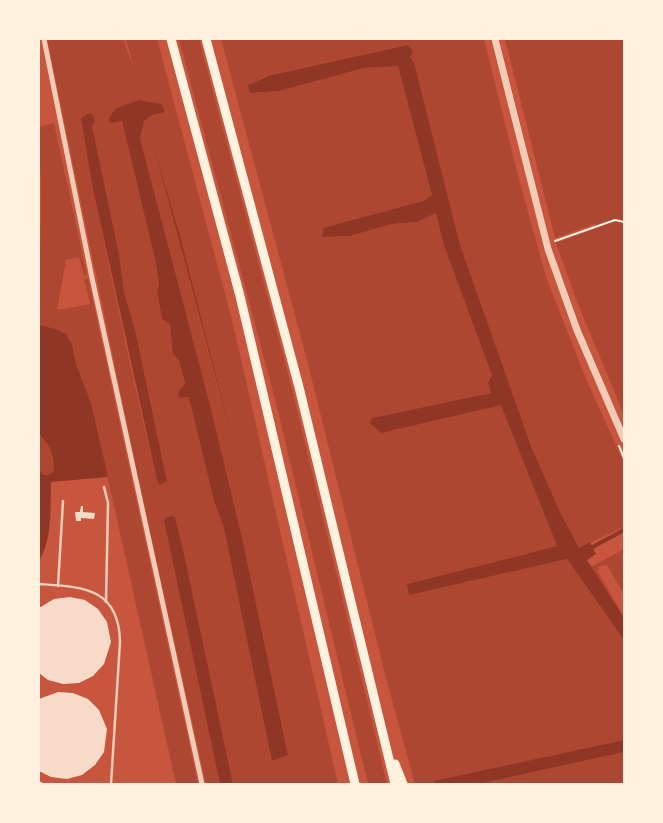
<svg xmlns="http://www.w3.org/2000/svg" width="663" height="823" viewBox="0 0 663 823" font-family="'Source Sans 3',sans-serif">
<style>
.green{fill:#ae4732;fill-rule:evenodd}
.water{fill:#8f3625}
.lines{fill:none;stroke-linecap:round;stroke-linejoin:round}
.stream{stroke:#8f3625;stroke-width:4}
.building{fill:#f7dbc8}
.path{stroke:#fff3e0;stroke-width:2}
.service{stroke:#f1ccb7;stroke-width:2.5}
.minor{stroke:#f1ccb7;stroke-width:5}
.tertiary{stroke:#f1ccb7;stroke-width:7}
.trunk{stroke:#fff3e0;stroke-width:9}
</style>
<rect width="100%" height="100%" fill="#c8553d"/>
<g class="green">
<path d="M47,39H123L134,69L126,39H157L232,320L338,784H233L175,517L164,521L220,784H206L139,482ZM139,100L162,104L165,111L152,115L144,121L140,137L210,405L243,542L288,754L273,761L224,528L214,501L191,406L188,397L179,398L178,392L185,383L170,324L162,318L157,290L159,284L155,259L122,121L116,108ZM81,118L92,126L119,254L124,292L135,329L167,482L165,484L157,480C129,361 102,240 81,118ZM151,136L174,216L232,443Z"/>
<polygon points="179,39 199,39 291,385 387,784 368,784 275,399"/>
<polygon points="221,39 478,39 479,41 484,39 518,176 546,277 586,379 624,463 624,527 579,548 559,510 531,446 460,245 414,62 410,58 413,51 408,45 268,76 260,78 250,93 279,91 364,68 398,66 432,195 423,201 323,228 322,237 350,236 392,224 417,222 436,213 492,375 488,383 491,393 372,418 371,423 381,433 501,404 557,546 407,584 409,595 567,559 624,640 624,740 435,781 435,783 415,784 385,674 307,360"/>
<polygon points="505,39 624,39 624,415 578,304 556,243 596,228 595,224 555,238"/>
<polygon points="54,123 87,275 84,276 79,257 66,260 57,310 90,304 84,279 88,278 198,784 176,784 91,403 76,364 72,344 66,334 56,329 39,325 41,192 39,127"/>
<path d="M39,434C49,444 56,457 53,472L48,475L42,474L39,468Z"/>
<polygon points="624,549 624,594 607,565 599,566 598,572 624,617 624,622 591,567"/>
<polygon points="624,752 624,784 479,784"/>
</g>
<g class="water">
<polygon points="408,45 413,51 410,58 414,62 460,245 531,446 559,510 579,548 590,542 596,554 587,560 624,618 624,640 567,559 409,595 407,584 557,546 501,405 381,433 370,423 372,418 491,393 488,383 492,375 444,245 436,213 417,222 392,224 350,236 322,237 323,228 423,201 432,195 398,66 364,68 279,91 250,93 248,85 268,76"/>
<polygon points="139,100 162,104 165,112 152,115 144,121 140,138 210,405 243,542 288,755 272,761 224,528 214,501 191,406 188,397 179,398 178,392 185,383 179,360 173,354 170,324 162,319 157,290 159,284 155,259 122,121 110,123 109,118 116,108"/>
<polygon points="89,113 93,115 95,121 92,126 119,254 124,292 135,329 167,482 159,485 157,480 93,189 81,118"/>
<polygon points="151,136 181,240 233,443"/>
<path d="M39,325L56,329L66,334L72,344L76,364L91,403L108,477L51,482C50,509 53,537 39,561V468L42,474L48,475L53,472C56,457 49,444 39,434Z"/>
<polygon points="172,516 175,517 183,550 233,784 220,784 164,521 166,518"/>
<polygon points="624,740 624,752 479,784 430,784 435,783 434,781"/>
</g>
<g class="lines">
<polyline class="stream" points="589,549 624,530"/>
</g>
<g class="building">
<polygon points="81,506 83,506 83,512 95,513 94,519 81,518 81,521 76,521 75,512 80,512"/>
<polygon points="70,597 85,600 98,609 107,622 111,642 104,664 93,676 79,683 63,684 48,680 39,673 39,608 54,599"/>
<polygon points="58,692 73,693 88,699 99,710 107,729 104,752 95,765 82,775 67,779 51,777 39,771 39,699"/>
</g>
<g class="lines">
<g class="path">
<polyline points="555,241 615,220 624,222"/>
<polyline points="619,446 624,458"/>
</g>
<g class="service">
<polyline points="104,487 108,503 106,602"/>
<path d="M39,584C82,587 119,587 120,642L111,784"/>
<polyline points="58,586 63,501"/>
<polyline points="39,782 42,784"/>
</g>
<polyline class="minor" points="44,39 92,278 202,784"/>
<polyline class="tertiary" points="495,39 548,249 577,330 624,439"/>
<g class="trunk">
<polyline points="171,39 240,296 355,784"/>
<polyline points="206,39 299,387 395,784"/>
<polyline points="395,764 403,784"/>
</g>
</g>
<rect width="663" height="823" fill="none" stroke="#fff3e0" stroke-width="80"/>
</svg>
